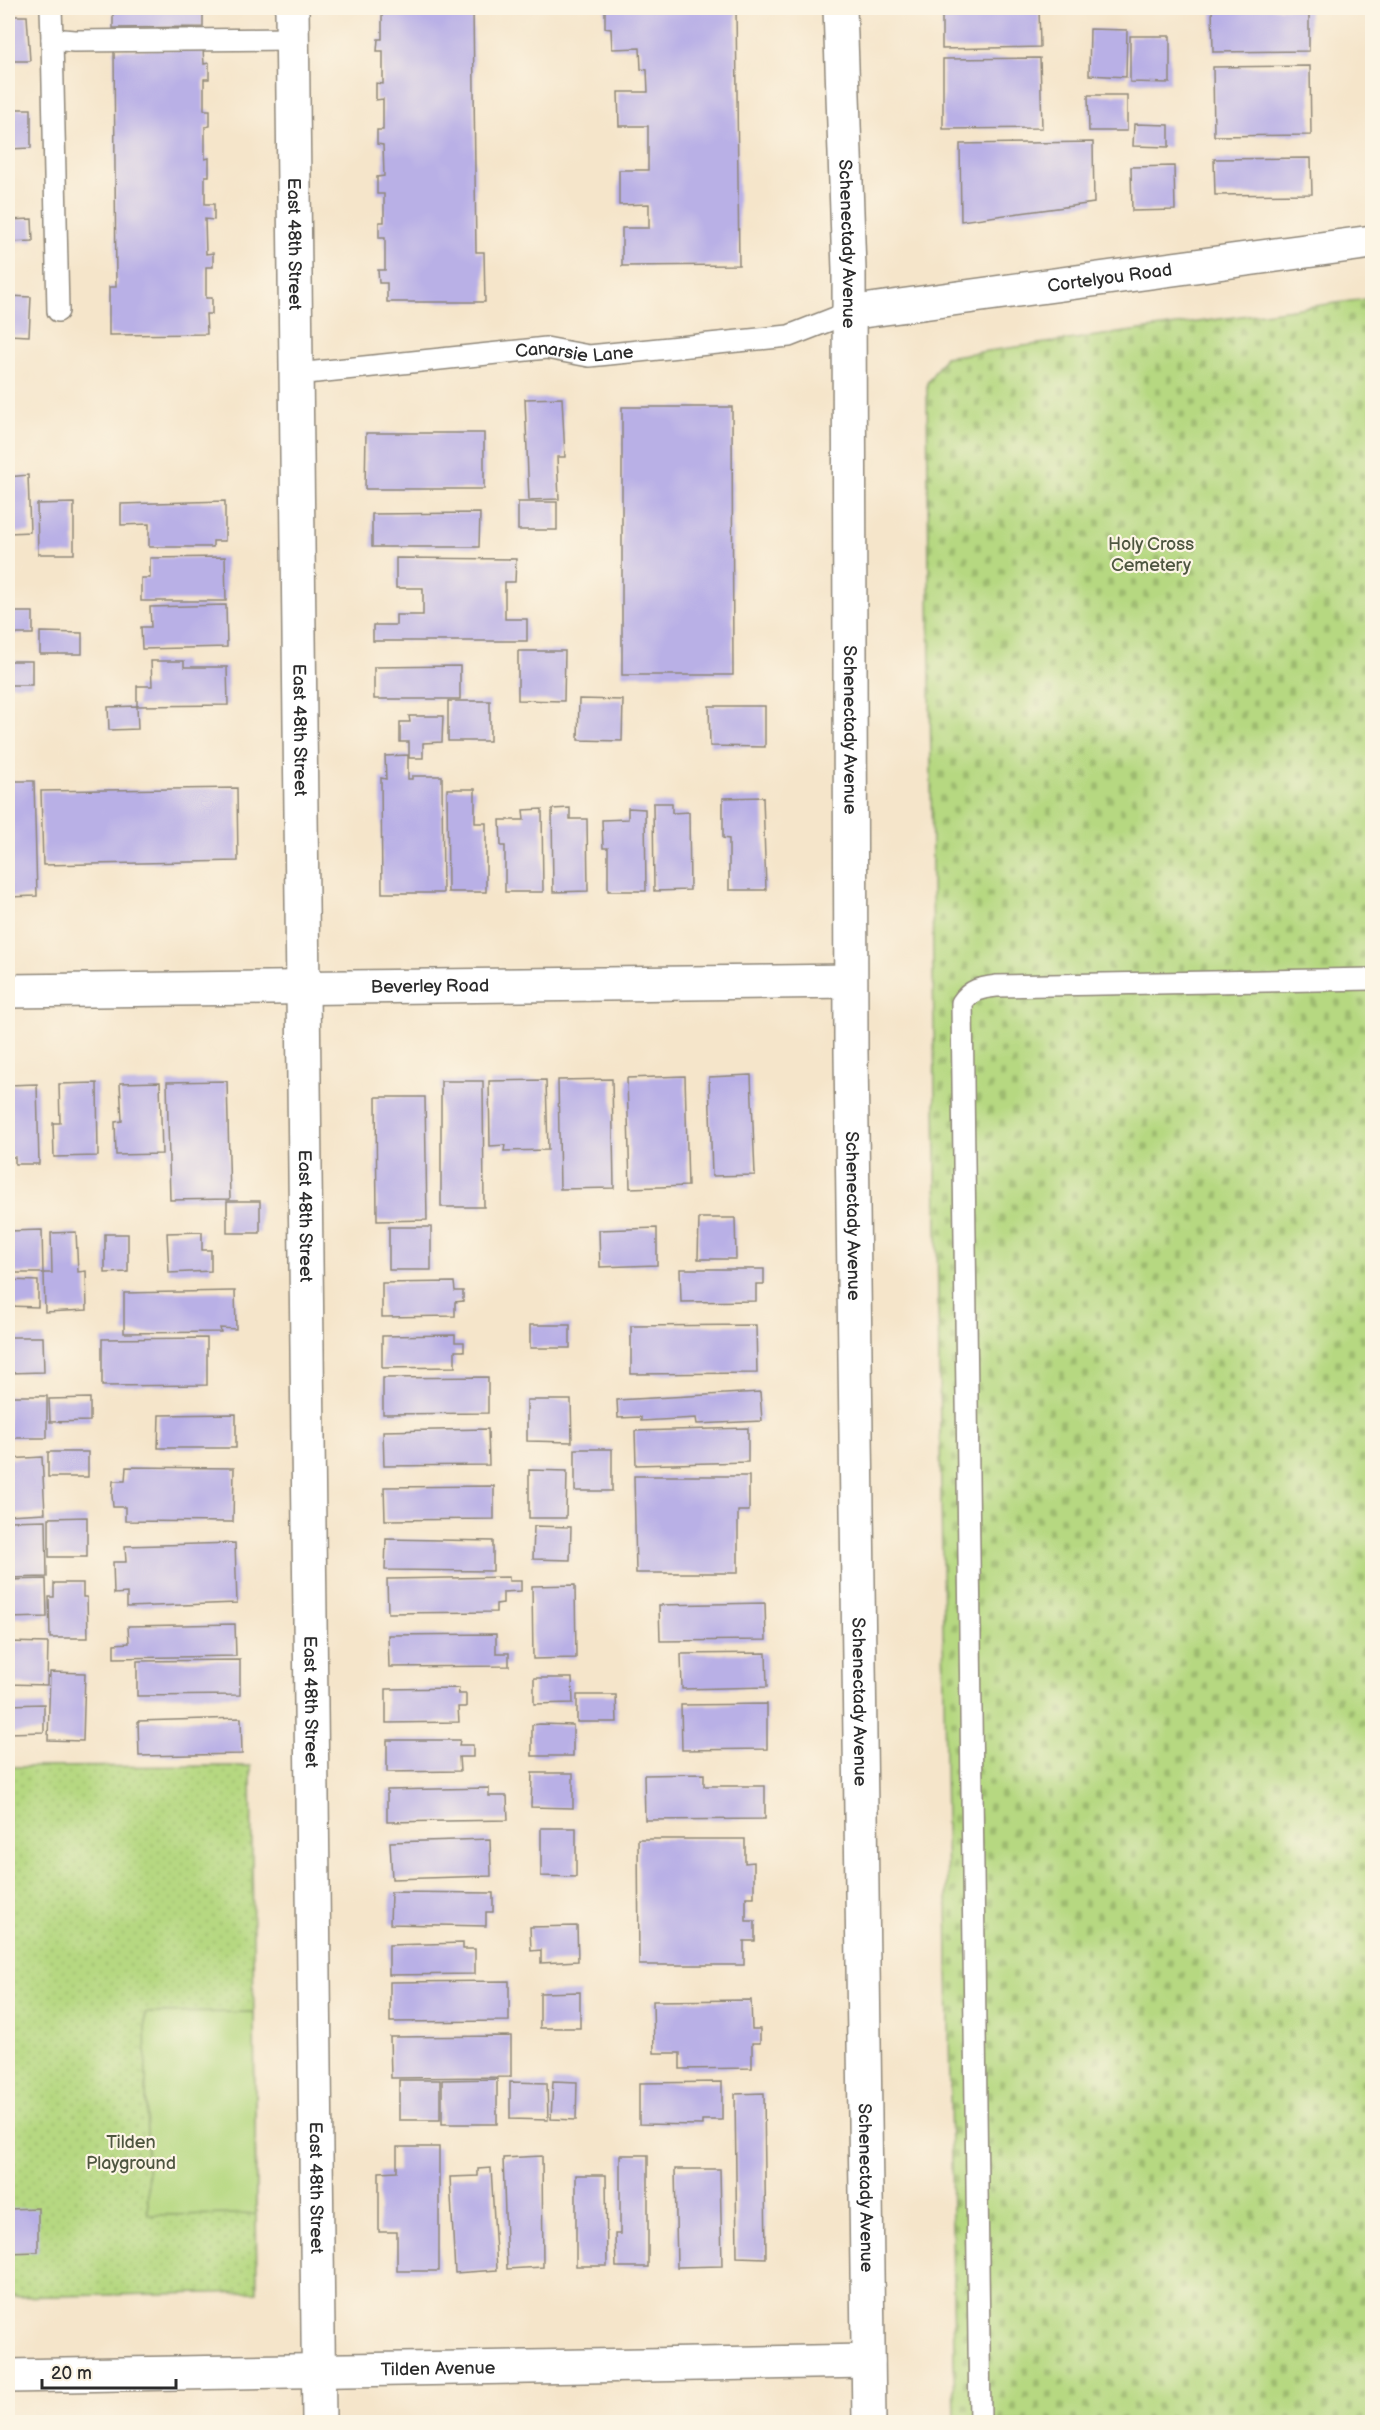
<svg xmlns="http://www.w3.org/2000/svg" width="1380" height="2430" viewBox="0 0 1380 2430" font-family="'Balsamiq Sans',sans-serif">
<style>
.grass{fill:url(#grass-dots);stroke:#708256;stroke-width:1.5}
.cemetery{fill:url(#cemetery-stones);stroke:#708256;stroke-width:1.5}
.garden{fill:#b6d881;stroke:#708256;stroke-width:1.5}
.building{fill:#b9b0e6}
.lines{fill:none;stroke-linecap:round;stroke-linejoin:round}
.service-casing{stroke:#90887a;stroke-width:24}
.minor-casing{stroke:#90887a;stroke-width:36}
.tertiary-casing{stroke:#90887a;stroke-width:36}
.service{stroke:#fff;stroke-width:21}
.minor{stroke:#fff;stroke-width:33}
.tertiary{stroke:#fff;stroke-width:33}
.labels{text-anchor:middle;stroke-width:4.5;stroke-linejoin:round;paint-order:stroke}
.street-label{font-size:18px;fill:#2b2b2b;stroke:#fcf5e5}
.park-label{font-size:18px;fill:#4e5640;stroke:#fcf5e5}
</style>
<defs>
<pattern id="grass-dots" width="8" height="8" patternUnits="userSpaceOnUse" patternTransform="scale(1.5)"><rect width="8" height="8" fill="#b6d881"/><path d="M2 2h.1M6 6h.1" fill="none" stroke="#9dba70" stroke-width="1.8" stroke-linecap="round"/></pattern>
<pattern id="cemetery-stones" width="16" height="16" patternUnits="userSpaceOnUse" patternTransform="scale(1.5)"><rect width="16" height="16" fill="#b6d881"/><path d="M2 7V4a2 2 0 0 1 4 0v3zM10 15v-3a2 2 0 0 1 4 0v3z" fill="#9dba70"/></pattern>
</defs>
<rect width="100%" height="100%" fill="#fcf5e5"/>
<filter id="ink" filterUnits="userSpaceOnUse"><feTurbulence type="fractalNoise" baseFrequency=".0167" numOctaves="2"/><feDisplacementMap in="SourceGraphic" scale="12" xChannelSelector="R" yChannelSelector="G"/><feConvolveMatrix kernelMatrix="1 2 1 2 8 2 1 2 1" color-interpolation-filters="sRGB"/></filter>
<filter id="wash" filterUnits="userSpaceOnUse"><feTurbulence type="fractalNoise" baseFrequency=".008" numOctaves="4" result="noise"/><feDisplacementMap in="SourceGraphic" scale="24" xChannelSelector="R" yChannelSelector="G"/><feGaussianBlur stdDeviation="1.35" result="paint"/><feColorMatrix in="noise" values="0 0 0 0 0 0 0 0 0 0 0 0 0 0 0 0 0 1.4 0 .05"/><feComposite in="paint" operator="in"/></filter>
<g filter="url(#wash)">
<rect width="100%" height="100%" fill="#f5e5ca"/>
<polygon class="grass" points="251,1766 257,2292 8,2297 8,1767"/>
<polygon class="cemetery" points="1372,298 1372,2422 955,2422 933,967 927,383 945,357"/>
<polygon class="garden" points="254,2012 256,2214 148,2215 145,2013"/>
<g id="blocks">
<g class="building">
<polygon points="113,8 210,8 211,10 203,10 203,27 113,28"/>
<polygon points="382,8 473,8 476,252 484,252 485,302 387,302 387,283 379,283 378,270 385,270 385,238 379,238 379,222 384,222 384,194 377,194 377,177 384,176 383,145 377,144 377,130 383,130 383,99 376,100 376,83 383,84 383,51 377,51 378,39 382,39"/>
<polygon points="605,8 736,8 739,265 622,266 622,228 649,228 649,204 619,205 619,170 648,170 648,126 619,126 618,92 648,92 647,70 641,69 640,48 612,49 611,29 605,28"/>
<polygon points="942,8 1039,8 1040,47 942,49"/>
<polygon points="1212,8 1309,8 1309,51 1213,52"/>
<polygon points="8,16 27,16 30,61 8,61"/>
<polygon points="1090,29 1127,30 1126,77 1089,75"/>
<polygon points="1130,36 1170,36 1170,83 1130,82"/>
<polygon points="203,49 204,64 209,63 209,79 204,79 204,110 210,110 210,126 205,127 205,159 209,158 209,176 205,176 205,204 214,204 214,220 205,219 206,254 213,253 213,267 206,267 206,298 212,298 212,314 206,314 207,334 109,335 109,287 116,287 114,50"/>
<polygon points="1040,58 1042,128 943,129 943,59"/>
<polygon points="1310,66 1311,135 1214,136 1213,67"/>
<polygon points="1088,95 1127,95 1127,131 1089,131"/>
<polygon points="8,109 31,109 31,148 8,149"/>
<polygon points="1134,124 1169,125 1169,147 1133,146"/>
<polygon points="1093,142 1094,203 961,221 960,144"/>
<polygon points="1311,158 1312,194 1215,195 1214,159"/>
<polygon points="1174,166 1175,210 1132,211 1131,167"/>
<polygon points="32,219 33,241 8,242 8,220"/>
<polygon points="8,296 31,297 29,336 8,335"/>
<polygon points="562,398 565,457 557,457 559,499 529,500 525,399"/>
<polygon points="622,407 732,407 733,675 622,675"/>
<polygon points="366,433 484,433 484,489 365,489"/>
<polygon points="28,475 30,532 9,533 8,477"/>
<polygon points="225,501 225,541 213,541 213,547 149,547 149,524 121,525 121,504"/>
<rect x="518" y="502" width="39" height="28"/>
<polygon points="74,503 74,554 38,554 37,504"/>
<polygon points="480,513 479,547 372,547 372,514"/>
<polygon points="225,557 226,601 141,601 141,578 150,578 150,558"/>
<polygon points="396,558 516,559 515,582 505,582 505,619 527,619 527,641 373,641 373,625 396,625 396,615 423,615 423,588 396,588"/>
<polygon points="226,605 227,647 142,649 141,627 151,627 150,607"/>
<rect x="8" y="612" width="25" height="22"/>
<polygon points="40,632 82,633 82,654 40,654"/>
<polygon points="518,651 565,651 564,701 518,700"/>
<rect x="8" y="661" width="24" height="24"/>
<polygon points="151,661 184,661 184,667 227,667 228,705 137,706 137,686 152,686"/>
<polygon points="460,666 460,699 374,699 374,667"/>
<polygon points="579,699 623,700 622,741 578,740"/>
<rect x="448" y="701" width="42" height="40"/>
<polygon points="137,706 138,729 109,730 108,707"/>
<polygon points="709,706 765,706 765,747 710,746"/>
<polygon points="409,716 443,716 442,742 423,743 423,758 409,758 409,742 400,742 400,722 410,722"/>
<polygon points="408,755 408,779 412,779 412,776 442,776 443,893 382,893 381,778 386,779 385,756"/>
<polygon points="8,781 34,781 37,896 8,897"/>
<polygon points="237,788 238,861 43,865 41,791"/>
<polygon points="447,789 475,789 475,823 486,823 486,892 448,892"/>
<polygon points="763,797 766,890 729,890 729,839 723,838 723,798"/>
<polygon points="653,803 672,803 672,813 689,812 690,890 654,891"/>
<polygon points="570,808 570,819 587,819 588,891 553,892 552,809"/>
<polygon points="628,808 645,809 646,891 608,891 608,848 603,848 602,820 628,819"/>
<polygon points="542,809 543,892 505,892 505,846 501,846 500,820 524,820 523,810"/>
<polygon points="751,1075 755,1175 712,1176 709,1077"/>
<polygon points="685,1076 688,1186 630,1188 627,1078"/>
<polygon points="612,1079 614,1188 560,1189 558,1080"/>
<polygon points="546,1080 548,1150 504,1151 505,1145 490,1146 489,1081"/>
<polygon points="227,1081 230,1199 170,1200 167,1082"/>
<polygon points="441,1081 483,1081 484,1207 441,1207"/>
<polygon points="160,1082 162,1154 116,1155 115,1122 122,1121 120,1083"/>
<polygon points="97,1083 98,1156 54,1157 53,1123 60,1123 59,1084"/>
<polygon points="37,1084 39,1164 15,1164 15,1157 8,1157 8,1085"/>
<polygon points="376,1097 425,1097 427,1220 377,1221"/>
<rect x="227" y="1201" width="33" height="32"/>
<polygon points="699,1218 735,1218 736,1259 698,1259"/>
<rect x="389" y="1227" width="42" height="43"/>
<polygon points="657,1228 657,1265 600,1267 599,1230"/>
<polygon points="42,1230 43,1273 8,1273 8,1231"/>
<polygon points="76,1232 78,1272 86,1271 87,1310 45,1312 44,1273 52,1273 51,1233"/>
<polygon points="202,1232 202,1250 211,1250 211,1271 169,1273 167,1233"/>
<polygon points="105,1234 128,1234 128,1272 105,1273"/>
<polygon points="680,1269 764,1269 764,1284 756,1284 756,1301 681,1302"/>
<polygon points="8,1280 38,1281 38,1307 8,1306"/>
<polygon points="454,1282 455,1291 463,1291 463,1301 455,1302 455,1316 382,1317 382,1283"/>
<polygon points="233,1291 235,1291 236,1329 220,1328 221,1332 124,1333 124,1293"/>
<rect x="530" y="1325" width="40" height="23"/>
<polygon points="756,1325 757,1373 631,1374 631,1326"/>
<polygon points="455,1335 455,1342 464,1342 464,1351 455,1351 455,1367 382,1368 382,1336"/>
<polygon points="8,1337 43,1337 44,1372 8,1373"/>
<polygon points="207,1338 207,1385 102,1386 102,1339"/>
<polygon points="488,1377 488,1413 383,1414 383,1378"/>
<polygon points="760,1392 762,1421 697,1424 696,1418 641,1421 641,1417 618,1418 617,1400"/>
<rect x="8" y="1396" width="39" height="42"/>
<polygon points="90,1398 90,1421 50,1422 49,1399"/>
<polygon points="527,1400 571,1400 572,1442 527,1441"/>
<polygon points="236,1414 236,1448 158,1448 159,1415"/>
<polygon points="748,1428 748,1462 636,1465 635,1431"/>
<polygon points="488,1429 489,1465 384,1466 383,1431"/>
<rect x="575" y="1449" width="37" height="42"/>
<rect x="48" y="1452" width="40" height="25"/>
<polygon points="42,1457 45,1513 8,1515 8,1459"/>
<polygon points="126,1467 234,1468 233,1522 125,1521 125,1507 113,1507 112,1495 113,1481 125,1481"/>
<polygon points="529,1470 567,1471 566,1518 529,1518"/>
<polygon points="634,1476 749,1476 749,1511 738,1511 738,1573 636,1573"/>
<polygon points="494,1486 494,1519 385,1520 384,1487"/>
<polygon points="87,1517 87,1557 49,1557 49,1518"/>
<polygon points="46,1520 47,1577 8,1578 8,1521"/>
<polygon points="534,1526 571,1527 570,1560 533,1559"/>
<polygon points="386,1539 493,1541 493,1571 385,1570"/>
<polygon points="235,1543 237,1603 127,1607 127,1593 114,1594 113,1562 126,1562 125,1546"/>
<polygon points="509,1577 509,1581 521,1581 521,1591 503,1592 503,1603 496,1604 496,1612 388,1613 387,1579"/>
<polygon points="46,1579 47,1617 8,1618 8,1580"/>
<polygon points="54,1583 83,1583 83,1597 87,1597 88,1638 50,1638 49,1597 54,1597"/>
<polygon points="575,1585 576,1658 533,1659 532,1586"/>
<polygon points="765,1603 766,1640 660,1641 659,1605"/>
<polygon points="235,1624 236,1656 114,1658 114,1644 129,1643 128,1626"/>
<polygon points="496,1634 496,1653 509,1653 509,1666 389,1667 388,1635"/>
<polygon points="8,1642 48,1643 47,1685 8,1684"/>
<polygon points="766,1653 767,1687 682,1689 681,1654"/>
<polygon points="240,1660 240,1695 137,1696 137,1661"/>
<polygon points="50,1672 85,1673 83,1741 48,1740"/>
<polygon points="534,1678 572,1678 573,1703 534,1704"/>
<polygon points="459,1688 458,1694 466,1694 466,1707 458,1707 459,1722 386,1723 386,1689"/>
<polygon points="577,1695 616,1695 617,1722 577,1722"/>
<polygon points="44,1704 44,1732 8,1733 8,1705"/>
<polygon points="767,1704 767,1749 682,1750 681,1705"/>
<polygon points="241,1718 242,1754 139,1756 138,1721"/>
<polygon points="540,1724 573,1725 573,1756 532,1756 532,1725"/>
<polygon points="387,1740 460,1740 459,1745 473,1745 473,1757 459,1757 460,1771 387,1772"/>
<polygon points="532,1773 573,1773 573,1808 531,1807"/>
<polygon points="704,1774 704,1786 765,1786 765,1819 645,1820 644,1775"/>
<polygon points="489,1788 489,1796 507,1796 508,1820 387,1822 387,1790"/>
<polygon points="541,1828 576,1828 576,1877 541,1876"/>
<polygon points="490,1839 491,1876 392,1879 390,1842"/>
<polygon points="638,1839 745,1839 745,1863 754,1862 754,1897 746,1897 746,1921 755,1921 755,1941 744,1941 744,1965 639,1965"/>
<polygon points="391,1892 493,1893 493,1912 486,1912 486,1926 390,1924"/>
<polygon points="577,1926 578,1961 541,1963 541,1950 531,1951 530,1927"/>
<polygon points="463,1943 463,1949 475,1949 475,1974 389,1975 389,1945"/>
<polygon points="509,1981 509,2021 390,2022 390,1982"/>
<polygon points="580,1992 580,2028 540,2028 540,1993"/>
<polygon points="751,2000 752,2029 760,2029 760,2043 752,2043 752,2068 680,2069 680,2053 654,2053 653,2001"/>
<polygon points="511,2036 511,2077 391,2078 390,2037"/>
<polygon points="497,2079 497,2124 442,2124 442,2080"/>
<rect x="399" y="2080" width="41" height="40"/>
<polygon points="553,2081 577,2082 576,2120 551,2119"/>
<polygon points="510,2082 547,2083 548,2120 510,2119"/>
<polygon points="722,2082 722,2120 702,2120 702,2125 639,2124 639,2083"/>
<polygon points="764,2093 766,2258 737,2257 735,2094"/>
<polygon points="397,2147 439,2147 439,2271 397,2271 397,2232 379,2232 379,2172 397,2171"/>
<polygon points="620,2155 648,2155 648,2267 616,2267 615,2234 620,2234"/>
<polygon points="542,2156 543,2267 507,2269 503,2158"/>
<polygon points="491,2168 497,2270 455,2273 450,2177 478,2176 478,2169"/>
<polygon points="675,2169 720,2169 722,2266 677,2267"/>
<polygon points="576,2175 606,2175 607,2266 576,2266"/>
<polygon points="38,2208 38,2252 8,2253 8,2209"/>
</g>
</g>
</g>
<g filter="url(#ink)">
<use href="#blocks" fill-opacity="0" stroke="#90887a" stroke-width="1.5"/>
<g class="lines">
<defs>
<g id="service">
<polyline points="51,8 52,39"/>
<polyline points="58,311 52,39 74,41 293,39"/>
<path id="s1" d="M297,374L546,348L589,356L789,336L848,313"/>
<path d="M980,2422L962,1003C971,989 981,988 997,986L1372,979"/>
</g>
<g id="minor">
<path id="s2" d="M292,8L319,2422"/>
<path id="s3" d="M840,8L849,270L851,1053L869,2422"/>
<path id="s4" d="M848,313L1372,242"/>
<path id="s5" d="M8,2376L868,2361"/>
</g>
<g id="tertiary">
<path id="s6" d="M8,991L850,981"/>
</g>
</defs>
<use href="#service" class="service-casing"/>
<use href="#minor" class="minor-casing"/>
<use href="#tertiary" class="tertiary-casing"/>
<use href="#service" class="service"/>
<use href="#minor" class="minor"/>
<use href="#tertiary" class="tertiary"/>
</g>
</g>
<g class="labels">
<g class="street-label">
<text dy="6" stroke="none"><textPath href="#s2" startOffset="236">East 48th Street</textPath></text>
<text dy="6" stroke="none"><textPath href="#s3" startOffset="236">Schenectady Avenue</textPath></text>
<text dy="6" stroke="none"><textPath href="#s4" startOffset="264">Cortelyou Road</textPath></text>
<text dy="6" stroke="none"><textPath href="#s1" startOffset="279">Canarsie Lane</textPath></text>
<text dy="6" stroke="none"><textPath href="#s2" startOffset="722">East 48th Street</textPath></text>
<text dy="6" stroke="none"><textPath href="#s3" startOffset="722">Schenectady Avenue</textPath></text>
<text dy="6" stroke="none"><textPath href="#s6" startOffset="422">Beverley Road</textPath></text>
<text dy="6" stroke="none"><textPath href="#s2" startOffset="1208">East 48th Street</textPath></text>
<text dy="6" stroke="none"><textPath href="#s3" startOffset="1208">Schenectady Avenue</textPath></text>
<text dy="6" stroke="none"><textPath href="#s2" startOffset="1694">East 48th Street</textPath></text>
<text dy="6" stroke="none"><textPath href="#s3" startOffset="1694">Schenectady Avenue</textPath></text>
<text dy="6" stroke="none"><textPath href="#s2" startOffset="2180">East 48th Street</textPath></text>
<text dy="6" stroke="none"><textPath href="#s3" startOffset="2180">Schenectady Avenue</textPath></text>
<text dy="6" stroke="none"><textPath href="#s5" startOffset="430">Tilden Avenue</textPath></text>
</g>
<g class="park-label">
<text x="1151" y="550">Holy Cross<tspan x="1151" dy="21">Cemetery</tspan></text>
<text x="131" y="2148">Tilden<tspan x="131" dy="21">Playground</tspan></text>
</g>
</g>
<rect width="1380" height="2430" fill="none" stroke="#fcf5e5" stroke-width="30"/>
<path d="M42 2379v9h134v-9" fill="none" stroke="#2b2b2b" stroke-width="3"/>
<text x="51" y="2379" font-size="18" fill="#2b2b2b" stroke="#fcf5e5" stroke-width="4.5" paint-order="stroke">20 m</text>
</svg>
